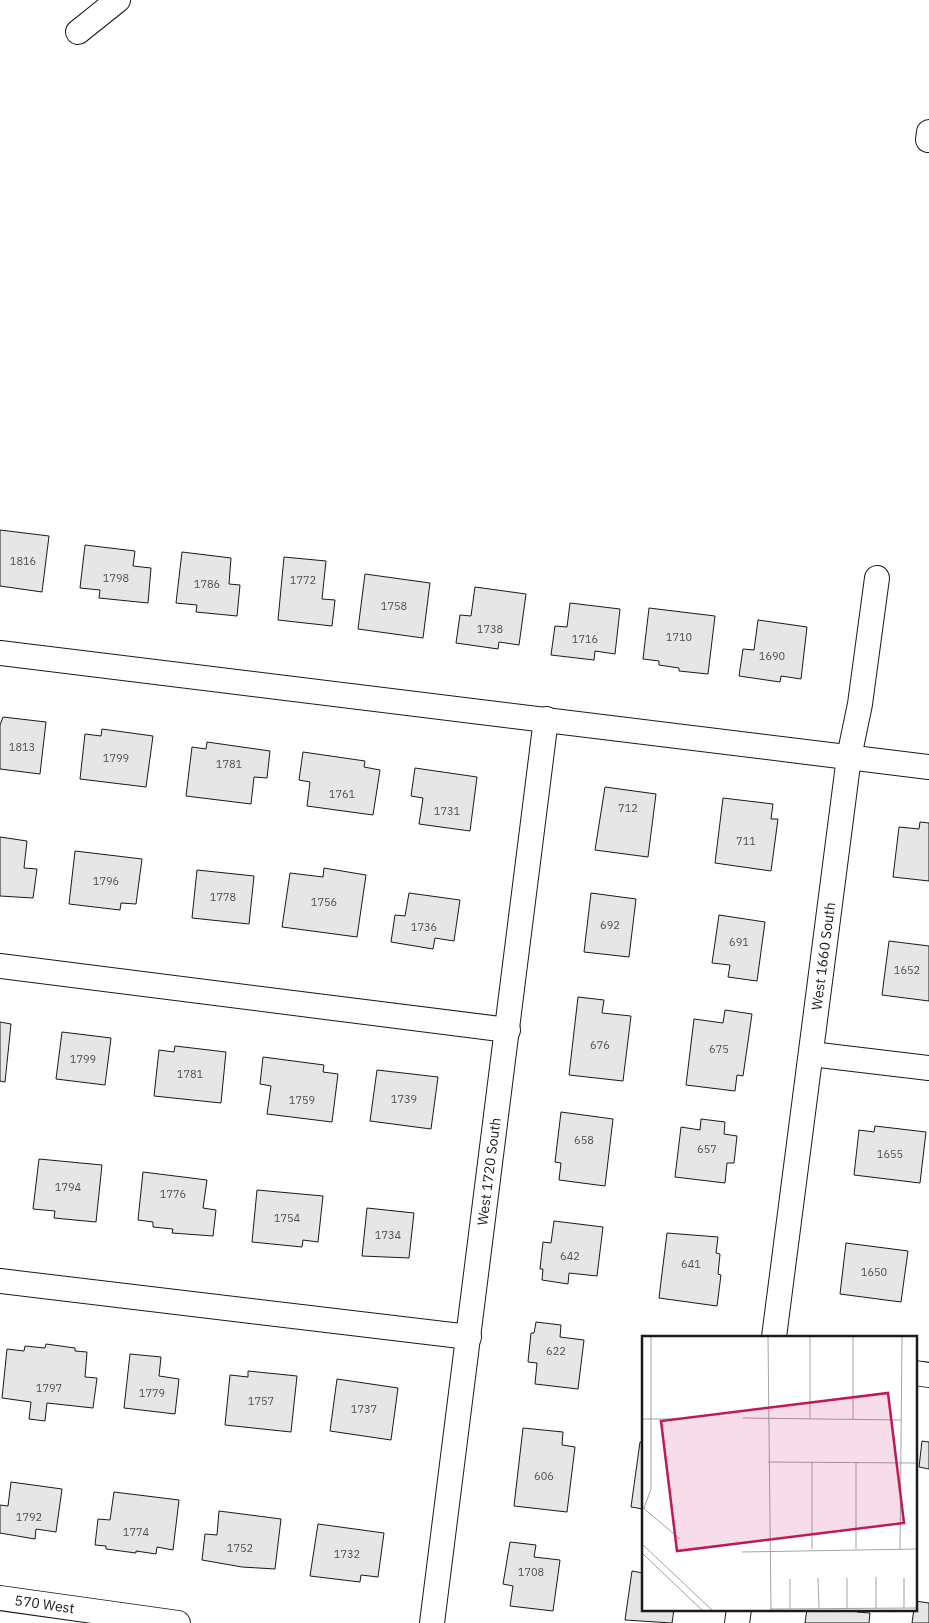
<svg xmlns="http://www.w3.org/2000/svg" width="929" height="1623" viewBox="0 0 929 1623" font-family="'IBM Plex Sans',sans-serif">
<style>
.building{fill:#e6e6e6;stroke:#1a1a1a}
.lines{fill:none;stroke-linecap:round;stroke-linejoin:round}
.minor-casing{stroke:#1a1a1a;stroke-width:26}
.minor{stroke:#fff;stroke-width:24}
.labels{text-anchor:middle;stroke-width:4;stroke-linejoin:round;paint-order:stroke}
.number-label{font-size:11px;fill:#4d4d4d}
.street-label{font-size:14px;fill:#1a1a1a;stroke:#fff}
.inset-road{fill:none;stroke:#a3a3a3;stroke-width:1}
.view{fill:#c2185b;fill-opacity:0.15;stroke:#c2185b;stroke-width:2.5}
.inset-edge{fill:none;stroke:#1a1a1a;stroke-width:2.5}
</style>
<rect width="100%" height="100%" fill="#fff"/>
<g class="building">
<polygon points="0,530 49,536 42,592 0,586"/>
<polygon points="85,545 135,551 133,566 151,568 148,603 99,598 100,590 80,588"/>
<polygon points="182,552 231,558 229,584 240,585 237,616 196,612 197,605 176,603"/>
<polygon points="284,557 326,561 322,599 335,600 332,626 278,620"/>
<polygon points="365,574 430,583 423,638 358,629"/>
<polygon points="475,587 526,594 519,645 499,642 498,649 456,643 460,615 471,616"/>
<polygon points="570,603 620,609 615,654 595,651 594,660 551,655 555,626 567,627"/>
<polygon points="649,608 715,616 708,674 679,671 679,668 659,665 659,661 643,659"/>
<polygon points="758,620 807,627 801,679 781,676 780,682 739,676 743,649 754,650"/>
<polygon points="3,717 46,722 40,774 0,769 0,725"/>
<polygon points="102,729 153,736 146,787 80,779 85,734 101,736"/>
<polygon points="207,742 270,751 267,778 254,777 251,804 186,796 192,747 206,749"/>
<polygon points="303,752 365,761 364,767 380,770 373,815 307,806 310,782 299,780"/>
<polygon points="415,768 477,777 470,831 419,824 423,798 411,796"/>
<polygon points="605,787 656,794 648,857 595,850"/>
<polygon points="723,798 773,804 771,819 778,819 771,871 715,863"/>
<polygon points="920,822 929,823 929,881 893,877 899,827 919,829"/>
<polygon points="0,837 27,841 24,868 37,869 33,898 0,896"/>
<polygon points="75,851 142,859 136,904 121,903 120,910 69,904"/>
<polygon points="324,868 366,875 357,937 282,927 290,873 323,877"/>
<polygon points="197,870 254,876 249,924 192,918"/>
<polygon points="409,893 460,900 454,941 435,938 433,949 391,942 395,915 405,916"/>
<polygon points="591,893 636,899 629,957 584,952"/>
<polygon points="719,915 765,922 757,981 728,977 730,965 712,963"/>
<polygon points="889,941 929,946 929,1001 882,995"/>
<polygon points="578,997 604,1000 602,1013 631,1016 623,1081 569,1075"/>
<polygon points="725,1010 752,1014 743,1076 737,1075 735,1091 686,1085 694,1019 723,1023"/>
<polygon points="0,1022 11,1024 5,1082 0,1081"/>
<polygon points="62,1032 111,1038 105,1085 56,1079"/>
<polygon points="175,1046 226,1052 221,1103 154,1096 159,1050 174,1052"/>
<polygon points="263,1057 324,1065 323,1072 338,1074 332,1122 267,1114 271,1086 260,1084"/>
<polygon points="377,1070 438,1077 431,1129 370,1121"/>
<polygon points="561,1112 613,1119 605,1186 559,1180 561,1163 555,1162"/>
<polygon points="701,1119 725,1122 724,1134 737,1136 734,1163 727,1163 725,1183 675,1177 681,1127 700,1130"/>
<polygon points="875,1126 926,1132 920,1183 854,1175 859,1130 874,1132"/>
<polygon points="39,1159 102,1165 96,1222 54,1218 55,1211 33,1209"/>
<polygon points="143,1172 207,1180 203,1208 216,1210 213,1236 172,1233 173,1229 153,1227 153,1222 138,1220"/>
<polygon points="257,1190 323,1196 318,1242 303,1240 302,1247 252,1242"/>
<polygon points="367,1208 414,1213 409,1258 362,1256"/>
<polygon points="554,1221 603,1227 597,1276 569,1273 568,1284 542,1280 543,1269 540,1269 543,1242 551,1243"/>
<polygon points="667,1233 718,1237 716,1253 720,1254 718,1274 721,1275 717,1306 659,1298"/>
<polygon points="846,1243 908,1251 901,1302 840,1294"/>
<polygon points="536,1322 561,1325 560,1337 584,1340 578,1389 535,1384 537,1363 528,1362 531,1333 534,1333"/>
<polygon points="46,1344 75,1348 75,1351 87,1352 85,1377 97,1378 93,1408 47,1403 45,1421 29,1419 31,1402 2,1398 7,1349 24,1351 25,1346 45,1348"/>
<polygon points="130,1354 161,1357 159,1376 179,1379 175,1414 124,1408"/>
<polygon points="248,1371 297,1376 291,1432 225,1425 230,1375 248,1377"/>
<polygon points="337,1379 398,1388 391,1440 330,1431"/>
<polygon points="523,1428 563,1432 562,1445 575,1447 567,1512 514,1506"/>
<polygon points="922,1441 929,1442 929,1469 919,1467"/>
<polygon points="640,1442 643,1442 643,1509 631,1507"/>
<polygon points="11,1482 62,1489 56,1532 36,1529 35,1539 0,1533 0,1505 8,1506"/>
<polygon points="114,1492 179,1500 173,1550 157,1547 156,1554 136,1551 136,1553 106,1549 106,1546 95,1545 98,1519 110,1520"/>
<polygon points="219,1511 281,1519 275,1569 242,1567 202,1560 205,1534 217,1535"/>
<polygon points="318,1524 384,1533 378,1577 361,1575 360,1582 310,1576"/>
<polygon points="510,1542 536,1545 534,1557 560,1560 553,1611 510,1606 513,1586 503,1584"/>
<polygon points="632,1571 643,1573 643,1609 674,1609 672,1623 625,1620"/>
<polygon points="915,1601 929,1603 929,1623 912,1623"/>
<polygon points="807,1609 857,1609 857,1612 870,1613 869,1623 805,1623"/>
</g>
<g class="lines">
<defs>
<g id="minor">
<polyline points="78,32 118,0"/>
<polyline points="928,140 929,132"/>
<polyline points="0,653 929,767"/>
<polyline points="0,966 508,1030"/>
<polyline points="811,1054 929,1068"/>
<polyline points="0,1281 469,1337"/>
<path id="s1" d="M774,1337L849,757L860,704L877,578"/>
<polyline points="915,1373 929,1375"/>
<path id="s2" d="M0,1598L178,1623"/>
<path id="s3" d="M432,1623L546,719"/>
<polyline points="737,1623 739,1609"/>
</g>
</defs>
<use href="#minor" class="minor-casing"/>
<use href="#minor" class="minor"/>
</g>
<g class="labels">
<g class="number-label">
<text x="23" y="565">1816</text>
<text x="116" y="582">1798</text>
<text x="303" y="584">1772</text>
<text x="207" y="588">1786</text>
<text x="394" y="610">1758</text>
<text x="490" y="633">1738</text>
<text x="679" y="641">1710</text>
<text x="585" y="643">1716</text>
<text x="772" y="660">1690</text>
<text x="22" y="751">1813</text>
<text x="116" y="762">1799</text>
<text x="229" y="768">1781</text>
<text x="342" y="798">1761</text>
<text x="628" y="812">712</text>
<text x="447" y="815">1731</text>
<text x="746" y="845">711</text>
<text x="106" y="885">1796</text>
<text x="223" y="901">1778</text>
<text x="324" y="906">1756</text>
<text x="610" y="929">692</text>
<text x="424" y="931">1736</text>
<text x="739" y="946">691</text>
<text x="907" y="974">1652</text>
<text x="600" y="1049">676</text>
<text x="719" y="1053">675</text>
<text x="83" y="1063">1799</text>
<text x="190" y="1078">1781</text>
<text x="404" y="1103">1739</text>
<text x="302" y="1104">1759</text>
<text x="584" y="1144">658</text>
<text x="707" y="1153">657</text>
<text x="890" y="1158">1655</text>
<text x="68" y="1191">1794</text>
<text x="173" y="1198">1776</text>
<text x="287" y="1222">1754</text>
<text x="388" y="1239">1734</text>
<text x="570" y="1260">642</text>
<text x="691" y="1268">641</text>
<text x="874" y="1276">1650</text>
<text x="556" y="1355">622</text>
<text x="49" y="1392">1797</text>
<text x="152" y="1397">1779</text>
<text x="261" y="1405">1757</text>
<text x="364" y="1413">1737</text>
<text x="544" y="1480">606</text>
<text x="29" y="1521">1792</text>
<text x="136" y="1536">1774</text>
<text x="240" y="1552">1752</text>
<text x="347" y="1558">1732</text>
<text x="531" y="1576">1708</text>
</g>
<g class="street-label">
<text dy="5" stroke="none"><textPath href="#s1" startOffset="384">West 1660 South</textPath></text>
<text dy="5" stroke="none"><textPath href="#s3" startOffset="455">West 1720 South</textPath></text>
<text dy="5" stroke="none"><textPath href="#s2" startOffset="45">570 West</textPath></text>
</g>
</g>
<g transform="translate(642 1336)">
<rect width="275" height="275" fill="#fff"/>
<path class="inset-road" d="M126,0L129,275M168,0V83M211,0V84M101,82L259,84M0,83H39M126,126L275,127M214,126V213M0,171L38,203M2,172L9,153V0M0,208L71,275M170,213V126M258,213L260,0M100,216L275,213M0,217L61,275M234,241V272M176,242L177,272M205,242V273M262,242V272M148,243V273M128,273L275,272"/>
<path class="view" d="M246,57L262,187L35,215L19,85Z"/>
<rect width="275" height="275" class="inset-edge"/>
</g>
</svg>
